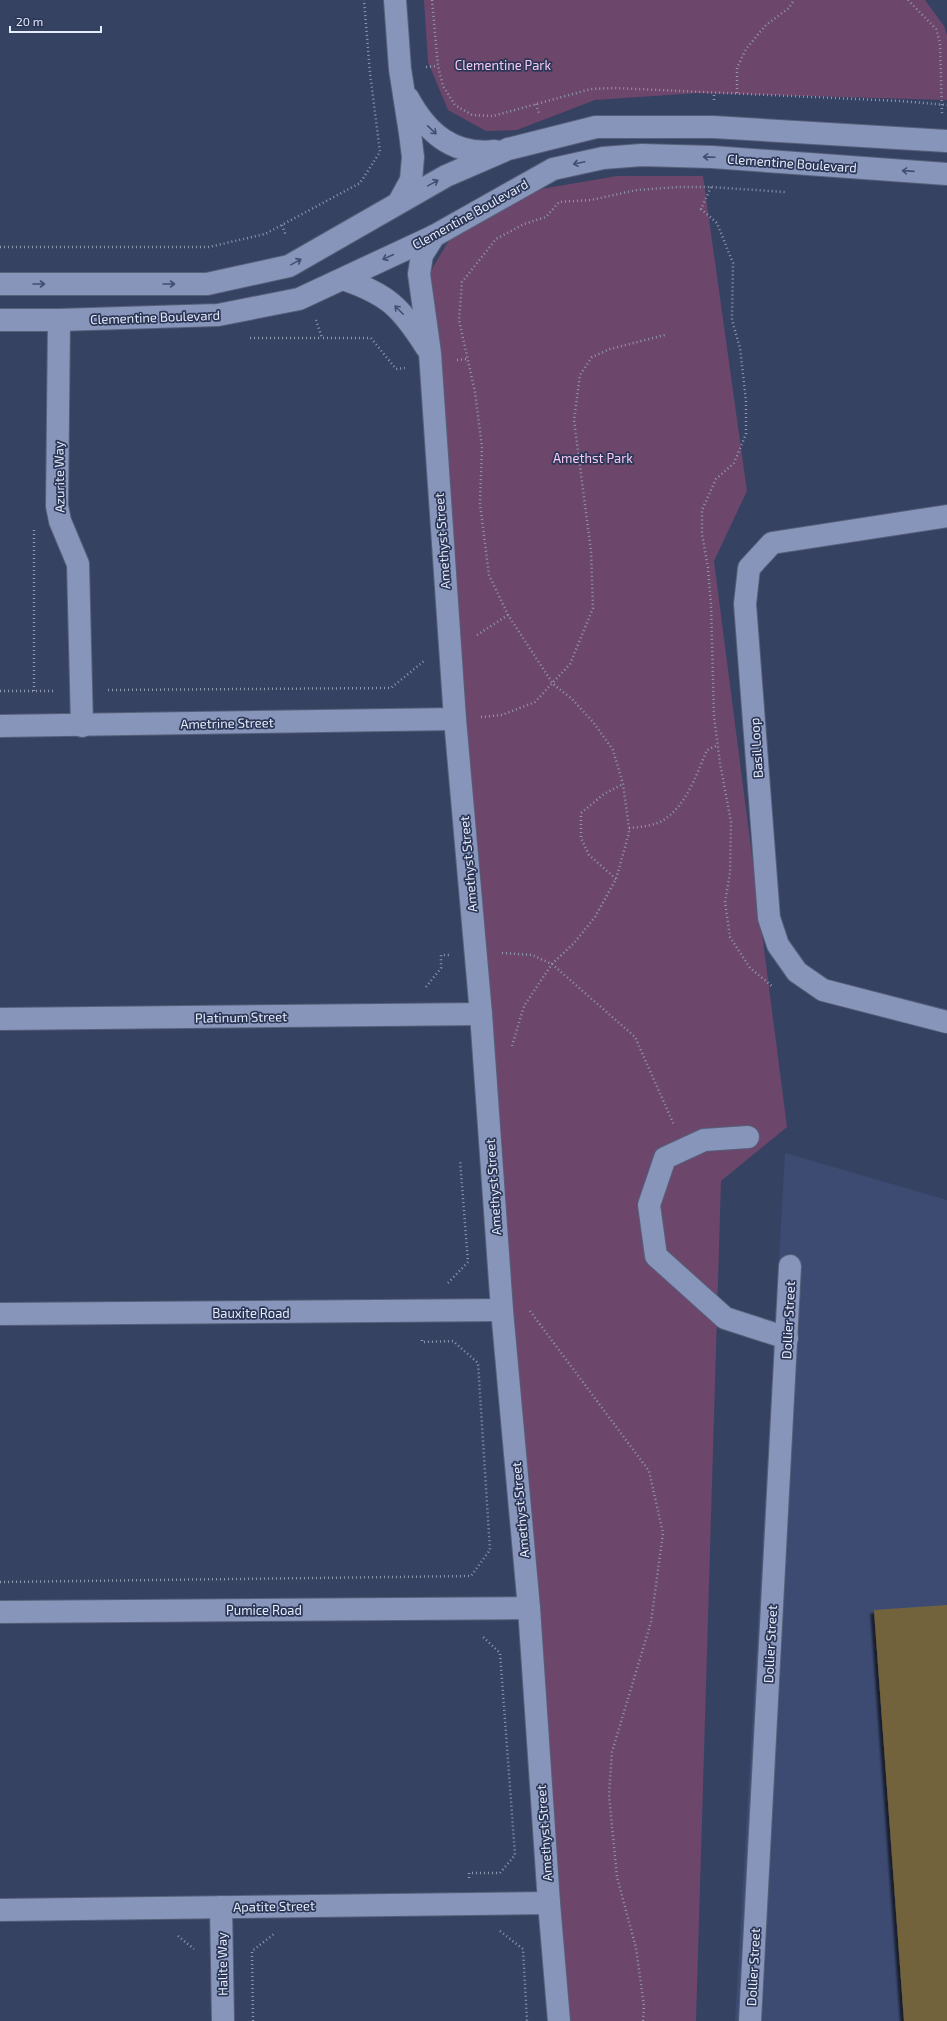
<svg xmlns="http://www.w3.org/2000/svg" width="947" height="2021" viewBox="0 0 947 2021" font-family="'Exo 2',sans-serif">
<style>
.built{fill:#3d4b72}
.green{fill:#6d466b}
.building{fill:#73643e;filter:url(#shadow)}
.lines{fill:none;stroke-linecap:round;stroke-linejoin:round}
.minor-casing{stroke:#565f79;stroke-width:24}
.path{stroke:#8f98b0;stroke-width:2.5;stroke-dasharray:1 3;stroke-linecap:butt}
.minor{stroke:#8795bb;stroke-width:22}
.oneway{stroke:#434e70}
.labels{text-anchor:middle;stroke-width:3.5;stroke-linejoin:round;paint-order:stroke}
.park-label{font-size:13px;fill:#f7caf4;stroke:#2c3757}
.street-label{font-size:13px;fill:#e5ecfc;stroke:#2c3757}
</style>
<defs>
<filter id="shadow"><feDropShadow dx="-3.5" dy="3.5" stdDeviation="1" flood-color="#0009"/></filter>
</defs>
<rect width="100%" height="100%" fill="#364262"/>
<polygon class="built" points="785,1153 947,1200 947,2021 735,2021"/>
<g class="green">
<polygon points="424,0 925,0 944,26 947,35 947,100 698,93 595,100 517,130 486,131 448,110 428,62"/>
<polygon points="617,176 703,176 747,491 714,561 787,1127 721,1181 696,2021 567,2021 429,274 451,237 491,215 541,189"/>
</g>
<polygon class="building" points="947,1605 947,2021 904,2021 874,1610"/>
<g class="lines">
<defs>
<g id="minor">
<polyline points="395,0 400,69 410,133 413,157 411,180 399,202"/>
<path d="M408,98C427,133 453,156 495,151"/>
<polyline points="434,236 422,255 419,274 430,353 455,719 481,1014 502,1310 529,1608 549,1903 559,2021"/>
<path d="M343,279C387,294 401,307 426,347"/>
<polyline points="0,284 207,284 289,266 446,176 508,149 596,127 713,127 947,141"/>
<polyline points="0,320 59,320 218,315 299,299 434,236 553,169 603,158 642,155 712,157 947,174"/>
<polyline points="59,320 57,506 60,521 78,564 82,726"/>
<polyline points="947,516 772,543 749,568 745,604 769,918 778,945 797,972 823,990 947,1022"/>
<polyline points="0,726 455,719"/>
<polyline points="0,1019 481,1014"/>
<polyline points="748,1137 704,1140 665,1158 649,1205 656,1256 725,1318 787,1338"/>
<polyline points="0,1314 502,1310"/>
<polyline points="0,1612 529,1608"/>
<polyline points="221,1907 223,2021"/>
<polyline points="0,1910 549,1903"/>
<polyline points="750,2021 790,1266"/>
</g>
</defs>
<use href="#minor" class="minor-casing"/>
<g class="path">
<polyline points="432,0 438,66 443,86 455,105 472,115 493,116 591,89 615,88 900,101 947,105"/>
<polyline points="908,0 936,29 940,43 942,114"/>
<polyline points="426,67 438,66"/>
<polyline points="737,93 737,68 746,49 766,25 789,8 794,0"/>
<polyline points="714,100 714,92"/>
<polyline points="536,104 539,113"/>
<polyline points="711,187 701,209 717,223 733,263 732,320 740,348 746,401 746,434 734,463 716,479 702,510 702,534 708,568 711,605 714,716 720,763 731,822 730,873 725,902 730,937 750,968 773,987"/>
<polyline points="282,225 286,236"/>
<polyline points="0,247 209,247 265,234 360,183 380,152 370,73 364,0"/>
<polyline points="316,320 322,338 371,338 396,369 405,368"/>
<polyline points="250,338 322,338"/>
<polyline points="457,360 467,359"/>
<polyline points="34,530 34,691"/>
<polyline points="477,635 508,615"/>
<polyline points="108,690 391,688 424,661"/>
<polyline points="0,691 53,691"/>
<polyline points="481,717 502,715 535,702 570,664 593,608 591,551 574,420 580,375 592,357 610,349 665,335"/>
<path d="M629,828C641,827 655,826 665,819C687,804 697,773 707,750L718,745"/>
<polyline points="616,879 589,855 581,838 581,813 604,794 623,784"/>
<polyline points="502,953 532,955 552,964 635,1037 674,1125"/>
<polyline points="426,987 441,968 441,955 449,955"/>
<polyline points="512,1046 524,1006 552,964 574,943 595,917 616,879 629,833 629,828 623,784 613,750 593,722 572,699 553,684 508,615 489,575 480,504 482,447 475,392 459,320 462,282 496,239 524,224 546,217 559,202 591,200 637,190 678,187 711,187 785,192"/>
<polyline points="448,1283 468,1262 460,1160"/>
<polyline points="530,1311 649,1471 663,1533 651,1622 612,1752 609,1795 617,1877 636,1948 644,2006 643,2021"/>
<polyline points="0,1582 471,1576 490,1550 478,1363 453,1341 422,1342 422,1338"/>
<polyline points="469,1878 469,1873 500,1873 515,1855 500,1653 482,1636"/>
<polyline points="500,1931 523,1949 527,2021"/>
<polyline points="178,1936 194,1949"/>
<polyline points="253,2021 252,1951 274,1934"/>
</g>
<use href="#minor" class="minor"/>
</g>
<defs><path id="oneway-shaft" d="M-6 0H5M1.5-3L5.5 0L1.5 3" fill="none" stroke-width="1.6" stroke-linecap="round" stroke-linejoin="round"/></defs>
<g class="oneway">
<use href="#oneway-shaft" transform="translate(432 130) rotate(44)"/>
<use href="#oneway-shaft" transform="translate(709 157) rotate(-178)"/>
<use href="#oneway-shaft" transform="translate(579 163) rotate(168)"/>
<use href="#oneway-shaft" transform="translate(908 171) rotate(-176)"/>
<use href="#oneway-shaft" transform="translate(433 183) rotate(-29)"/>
<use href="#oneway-shaft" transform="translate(388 257) rotate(155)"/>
<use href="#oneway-shaft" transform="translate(296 262) rotate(-29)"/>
<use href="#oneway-shaft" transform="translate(39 284)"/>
<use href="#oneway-shaft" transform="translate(169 284)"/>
<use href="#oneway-shaft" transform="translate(399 310) rotate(-135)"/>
</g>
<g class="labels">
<g class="park-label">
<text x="503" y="70">Clementine Park</text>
<text x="593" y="463">Amethst Park</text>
</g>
<g class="street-label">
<text transform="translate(792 163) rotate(4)" y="5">Clementine Boulevard</text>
<text transform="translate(470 214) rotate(-29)" y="5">Clementine Boulevard</text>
<text transform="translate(155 317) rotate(-2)" y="5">Clementine Boulevard</text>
<text transform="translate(59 477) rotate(-91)" y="5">Azurite Way</text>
<text transform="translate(442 541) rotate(-94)" y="5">Amethyst Street</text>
<text transform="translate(227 723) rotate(-1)" y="5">Ametrine Street</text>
<text transform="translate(756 748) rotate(-94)" y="5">Basil Loop</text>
<text transform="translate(468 864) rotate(-95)" y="5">Amethyst Street</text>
<text transform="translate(241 1017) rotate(-1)" y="5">Platinum Street</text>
<text transform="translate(493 1187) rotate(-94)" y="5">Amethyst Street</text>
<text x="251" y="1318">Bauxite Road</text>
<text transform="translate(788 1320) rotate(-87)" y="5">Dollier Street</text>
<text transform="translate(520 1510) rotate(-95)" y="5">Amethyst Street</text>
<text x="264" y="1615">Pumice Road</text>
<text transform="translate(770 1644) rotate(-87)" y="5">Dollier Street</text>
<text transform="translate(544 1833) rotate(-94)" y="5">Amethyst Street</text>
<text transform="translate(274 1906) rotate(-1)" y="5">Apatite Street</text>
<text transform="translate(222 1964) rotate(-91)" y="5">Halite Way</text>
<text transform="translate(753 1967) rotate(-87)" y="5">Dollier Street</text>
</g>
</g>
<path d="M10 26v6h91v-6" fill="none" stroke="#e5ecfc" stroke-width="2"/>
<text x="16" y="26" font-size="12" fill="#e5ecfc" stroke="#2c3757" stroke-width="3" paint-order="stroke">20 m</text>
</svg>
